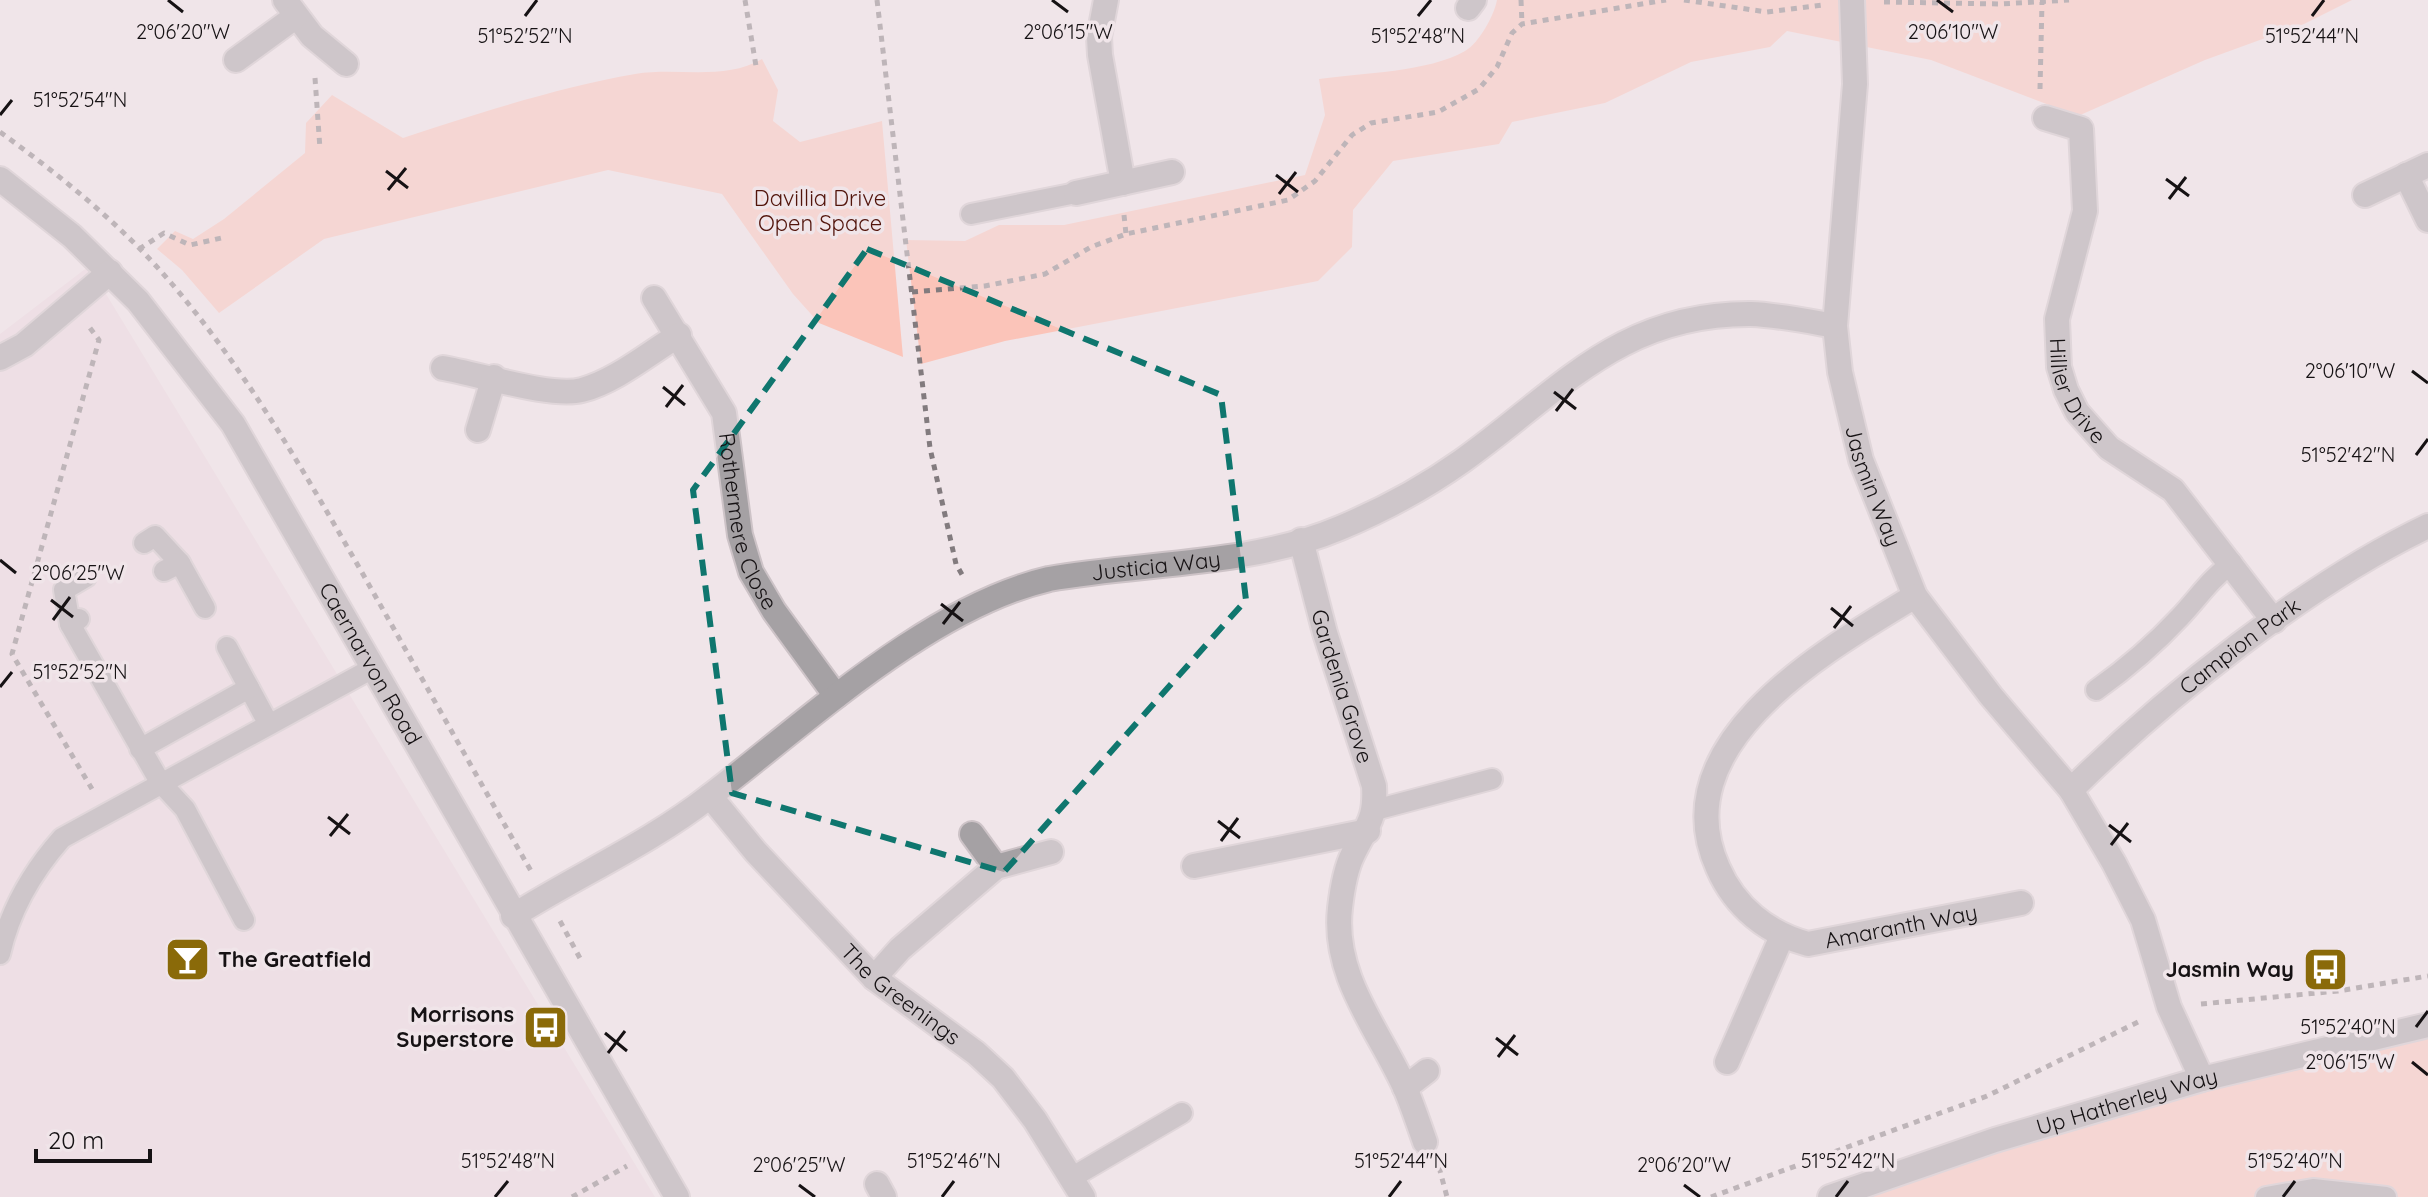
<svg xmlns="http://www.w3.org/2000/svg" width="2428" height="1197" viewBox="0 0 2428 1197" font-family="Quicksand,sans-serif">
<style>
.built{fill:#ebd8df}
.green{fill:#fbc4b9}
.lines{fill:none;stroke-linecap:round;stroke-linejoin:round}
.service-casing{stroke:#cdc3c7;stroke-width:24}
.minor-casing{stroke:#cdc3c7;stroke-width:28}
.tertiary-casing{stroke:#cdc3c7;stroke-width:28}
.path{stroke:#827b7e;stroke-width:5;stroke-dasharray:6 6;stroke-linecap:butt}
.service{stroke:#a5a1a4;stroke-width:20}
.minor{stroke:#a5a1a4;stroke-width:24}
.tertiary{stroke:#a5a1a4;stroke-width:24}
.marked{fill:none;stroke:#0f766e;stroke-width:6;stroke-dasharray:16 10;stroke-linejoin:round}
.ticks{fill:none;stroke:#161214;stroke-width:3}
.labels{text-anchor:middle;stroke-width:7;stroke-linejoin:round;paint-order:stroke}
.park-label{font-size:22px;fill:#52140b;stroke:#f0e5e9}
.street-label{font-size:22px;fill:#161214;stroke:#f0e5e9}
.poi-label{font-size:22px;font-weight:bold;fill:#161214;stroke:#f0e5e9;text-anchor:end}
.ticks-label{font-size:20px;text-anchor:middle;fill:#161214;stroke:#f0e5e9;stroke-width:7;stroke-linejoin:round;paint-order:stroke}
</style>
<rect width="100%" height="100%" fill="#f0e5e9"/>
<polygon class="built" points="89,266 655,1197 0,1197 0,334"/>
<g class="green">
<path d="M1497,0H2352L2304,24L2205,60L2078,116L1931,60L1787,31L1770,47L1691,62L1605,103L1512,122L1499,144L1393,161L1353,210L1352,247L1318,281L1005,341L921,364L906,240L965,241L999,225H1064L1305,175L1325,115L1319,79C1361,73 1429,72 1465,51C1479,43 1494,16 1497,0Z"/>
<path d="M762,59L778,90L773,121L800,142L882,121L903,357L819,323L793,294L722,194L608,170L324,239L219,313L182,270L157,249L175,231L193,239L224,219L305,153L306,123L332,95L403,138C475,114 560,87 635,74C677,67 725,81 762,59Z"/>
<polygon points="2428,1025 2428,1197 1830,1197"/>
</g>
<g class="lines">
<defs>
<g id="service">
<polyline points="971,214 1076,193"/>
<polyline points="144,543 155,536 180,563"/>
<polyline points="164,571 180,563 205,608"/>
<polyline points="79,619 70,624 160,782 185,809 244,920"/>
<polyline points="70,624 64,590 86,577"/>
<polyline points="227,647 268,723"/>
<path d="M2096,690C2127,668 2154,645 2180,617C2198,598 2210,579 2232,563"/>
<polyline points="140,749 249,688"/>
<polyline points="1375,810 1492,779"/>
<path d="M0,954C10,910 32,872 62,838L373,668"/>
<polyline points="1071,1178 1182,1113"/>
<polyline points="2266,1197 2313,1189 2386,1197"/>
</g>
<g id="minor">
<polyline points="285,0 312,36 346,64"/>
<polyline points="1106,0 1099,37 1100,55 1123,183"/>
<path id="s1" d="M1852,0L1855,84L1835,326L1840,372L1861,460L1915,596L1991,696L2071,790L2114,863L2143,920L2169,1007L2202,1079"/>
<polyline points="1468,8 1474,0"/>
<polyline points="236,60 295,17"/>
<path id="s2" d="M2045,118L2081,129L2085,211L2057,319L2059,367L2066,390L2077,412L2109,448L2173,490L2274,621"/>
<polyline points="2406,175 2428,220"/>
<path id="s3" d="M0,179L72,236L138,301L233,424L677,1197"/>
<polyline points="1076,193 1172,172"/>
<polyline points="2365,195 2428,165"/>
<path id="s4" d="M654,298L724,413L740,535L751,572L774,611L836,696"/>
<polyline points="0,358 24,345 110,272"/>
<path d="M443,368C479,374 551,398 582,390C616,381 649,353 679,335"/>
<polyline points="478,430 494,377"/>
<path id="s5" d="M1301,540L1325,633L1374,786C1376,820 1367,825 1353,854C1345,870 1342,890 1340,908C1332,977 1380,1031 1406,1090C1413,1107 1419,1125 1425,1142"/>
<path id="s6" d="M1915,596C1828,649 1661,742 1718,868C1735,907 1767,933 1808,944L2021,903"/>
<path id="s7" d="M2071,790C2166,696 2307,584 2428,526"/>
<path id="s8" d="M710,796L755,851L874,978L976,1053L1003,1078L1035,1120L1083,1197"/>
<polyline points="972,834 996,867"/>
<polyline points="1194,866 1368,831"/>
<path id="s9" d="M513,916C578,875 650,843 710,796C807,722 929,607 1049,579C1144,562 1250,566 1340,528C1383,510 1424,488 1462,461C1559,392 1619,313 1751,314C1779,315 1807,321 1835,326"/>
<polyline points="874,978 900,949 996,867 1051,852"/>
<polyline points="1727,1062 1782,936"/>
<polyline points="1405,1088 1427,1071"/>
<polyline points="877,1184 884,1197"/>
</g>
<g id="tertiary">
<path id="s10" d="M1830,1197L1995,1140L2202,1079L2428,1025"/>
</g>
</defs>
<use href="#service" class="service-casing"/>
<use href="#minor" class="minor-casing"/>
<use href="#tertiary" class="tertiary-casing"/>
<g class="path">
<polyline points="745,0 756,66"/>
<polyline points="877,0 930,448 956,564 964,578"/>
<polyline points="1521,0 1522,24"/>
<polyline points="1684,0 1767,12 1822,5"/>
<polyline points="1884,2 2000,4 2069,0"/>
<polyline points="315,78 320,149"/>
<polyline points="2040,89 2042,2"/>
<path d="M0,132C62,177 122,225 172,284C248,373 306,475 364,576C420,675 475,773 531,871"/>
<polyline points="1124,215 1126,234"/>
<polyline points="139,249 164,233 190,245 226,237"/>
<polyline points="912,292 985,286 1045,274 1091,247 1126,234 1288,200 1315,181 1352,135 1371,123 1438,112 1479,89 1497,67 1512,33 1522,24 1666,0"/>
<polyline points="90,328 99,340 12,654 92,789"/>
<polyline points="560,921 582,962"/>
<polyline points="2201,1004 2338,991 2428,976"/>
<polyline points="1439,1167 1447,1197"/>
<polyline points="572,1197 627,1166"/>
<polyline points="1711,1197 1987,1096 2142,1020"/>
</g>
<use href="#service" class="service"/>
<use href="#minor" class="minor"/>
<use href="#tertiary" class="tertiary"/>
</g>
<path d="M0 0H2428V1197H0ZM867,249L1221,395L1246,600L1004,872L732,793L693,490Z" fill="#f0e5e9" fill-opacity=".55" fill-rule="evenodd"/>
<path class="marked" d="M867,249L1221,395L1246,600L1004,872L732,793L693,490Z"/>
<path class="ticks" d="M168,0L183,12M1052,0L1068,12M1937,0L1953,12M525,16L537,0M1418,16L1431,0M2312,16L2324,0M0,115L12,100M386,171L408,188M1276,175L1298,192M2166,179L2189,196M388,190L406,168M1279,194L1296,172M2169,199L2186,177M2412,371L2428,383M663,387L685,405M1554,392L1576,409M666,407L683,385M1556,411L1573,389M2416,455L2428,439M0,560L16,573M51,600L73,617M941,604L963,621M1831,608L1853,626M53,620L70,597M943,624L960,602M1834,628L1851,606M0,687L12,672M328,817L350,834M1218,821L1240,838M2109,825L2131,842M330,836L348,814M1221,841L1238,818M2111,845L2128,823M2416,1027L2428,1011M605,1033L627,1051M1496,1038L1518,1055M608,1053L625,1031M1498,1057L1515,1035M2412,1062L2428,1075M799,1185L815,1197M1684,1185L1700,1197M495,1197L508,1181M942,1197L954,1181M1389,1197L1401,1181M1836,1197L1848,1181M2283,1197L2295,1181"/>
<defs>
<symbol id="bar-square" viewBox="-11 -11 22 22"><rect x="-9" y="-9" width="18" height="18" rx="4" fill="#8a6a09" stroke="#f0e5e9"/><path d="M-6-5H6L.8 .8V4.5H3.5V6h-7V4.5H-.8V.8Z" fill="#fff"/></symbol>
<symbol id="bus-square" viewBox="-11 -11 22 22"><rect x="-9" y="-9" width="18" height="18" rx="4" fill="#8a6a09" stroke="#f0e5e9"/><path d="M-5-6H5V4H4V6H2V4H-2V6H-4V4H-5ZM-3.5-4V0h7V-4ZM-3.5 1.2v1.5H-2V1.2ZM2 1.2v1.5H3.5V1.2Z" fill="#fff"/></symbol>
</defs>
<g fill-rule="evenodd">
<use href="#bar-square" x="162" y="934" width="51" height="51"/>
<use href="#bus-square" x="2300" y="944" width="51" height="51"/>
<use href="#bus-square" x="520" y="1002" width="51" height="51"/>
</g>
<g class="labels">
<g class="park-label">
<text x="820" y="206">Davillia Drive<tspan x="820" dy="25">Open Space</tspan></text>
</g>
<g class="street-label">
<text dy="8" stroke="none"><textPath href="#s2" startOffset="308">Hillier Drive</textPath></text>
<text dy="8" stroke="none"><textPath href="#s1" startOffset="492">Jasmin Way</textPath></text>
<text dy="8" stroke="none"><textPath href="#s4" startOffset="246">Rothermere Close</textPath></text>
<text dy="8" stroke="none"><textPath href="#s9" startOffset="744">Justicia Way</textPath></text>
<text dy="8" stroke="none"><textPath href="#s7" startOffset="222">Campion Park</textPath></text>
<text dy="8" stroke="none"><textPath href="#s3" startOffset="616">Caernarvon Road</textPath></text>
<text dy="8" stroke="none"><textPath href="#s5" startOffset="152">Gardenia Grove</textPath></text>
<text dy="8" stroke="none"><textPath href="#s6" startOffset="586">Amaranth Way</textPath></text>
<text dy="8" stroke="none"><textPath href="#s8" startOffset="276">The Greenings</textPath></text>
<text dy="8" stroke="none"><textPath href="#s10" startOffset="312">Up Hatherley Way</textPath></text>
</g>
<g class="poi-label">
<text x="218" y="967" text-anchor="start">The Greatfield</text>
<text x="2294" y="977">Jasmin Way</text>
<text x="514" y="1022">Morrisons<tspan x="514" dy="25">Superstore</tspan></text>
</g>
</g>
<g class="ticks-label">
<text x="183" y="39">2°06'20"W</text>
<text x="1068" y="39">2°06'15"W</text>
<text x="1953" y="39">2°06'10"W</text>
<text x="525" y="43">51°52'52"N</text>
<text x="1418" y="43">51°52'48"N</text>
<text x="2312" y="43">51°52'44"N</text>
<text x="80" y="107">51°52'54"N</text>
<text x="2350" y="378">2°06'10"W</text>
<text x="2348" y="462">51°52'42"N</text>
<text x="78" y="580">2°06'25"W</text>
<text x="80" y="679">51°52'52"N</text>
<text x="2348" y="1034">51°52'40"N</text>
<text x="2350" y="1069">2°06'15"W</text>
<text x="508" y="1168">51°52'48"N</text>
<text x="954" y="1168">51°52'46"N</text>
<text x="1401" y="1168">51°52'44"N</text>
<text x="1848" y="1168">51°52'42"N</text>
<text x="2295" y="1168">51°52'40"N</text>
<text x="799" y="1172">2°06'25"W</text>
<text x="1684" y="1172">2°06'20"W</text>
</g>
<path d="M36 1149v12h114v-12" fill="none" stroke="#161214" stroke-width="4"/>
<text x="48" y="1149" font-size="24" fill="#161214" stroke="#f0e5e9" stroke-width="6" paint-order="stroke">20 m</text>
</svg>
